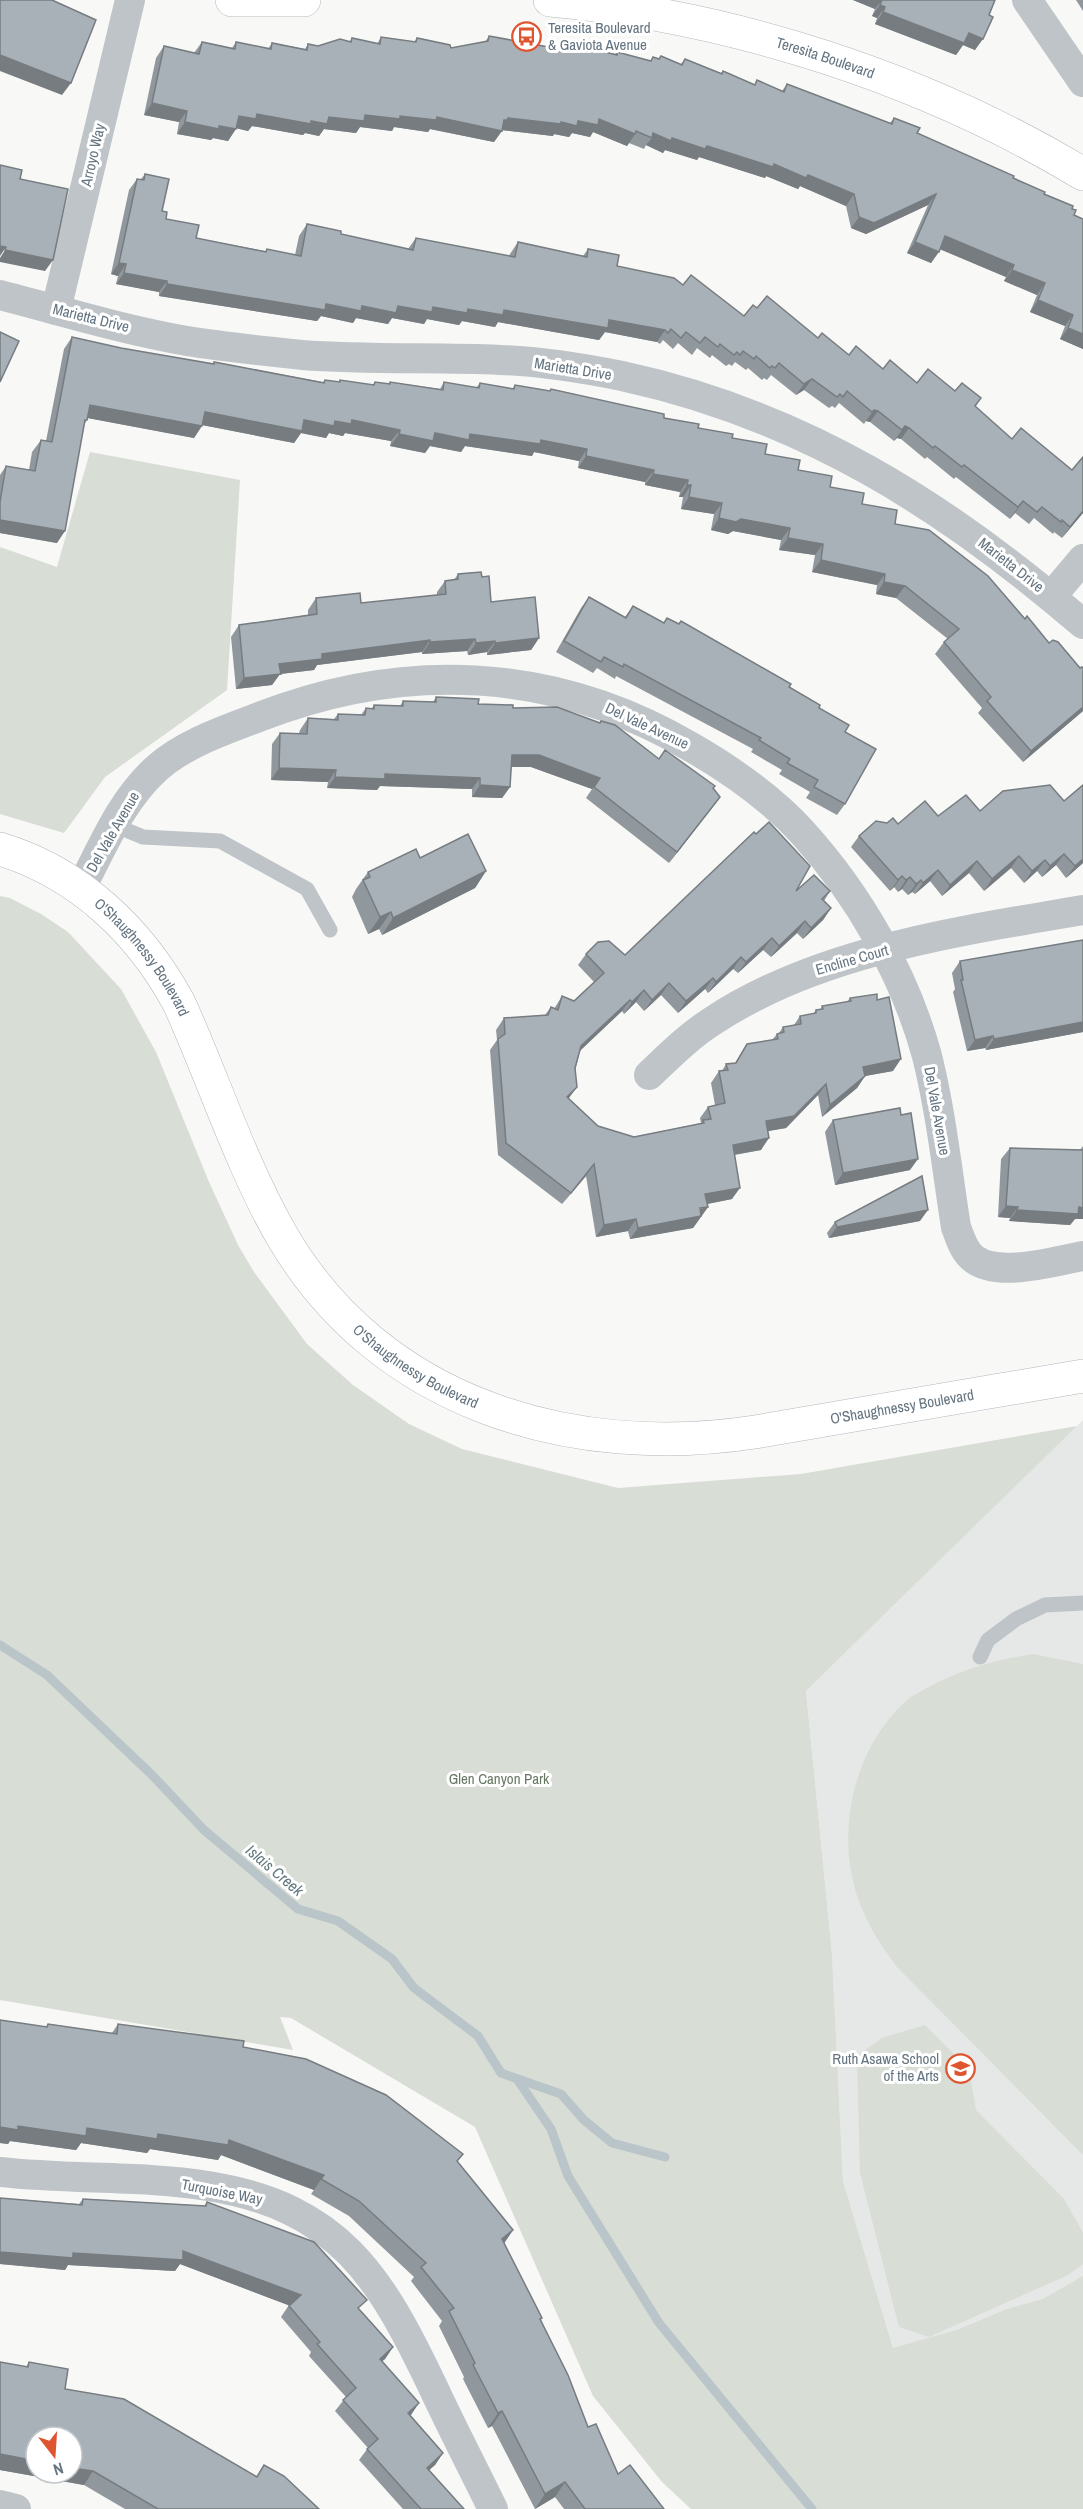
<svg xmlns="http://www.w3.org/2000/svg" width="1083" height="2509" viewBox="0 0 1083 2509" font-family="'Archivo Narrow',sans-serif">
<style>
.built{fill:#e6e7e7}
.green{fill:#d8ddd5}
.lines{fill:none;stroke-linecap:round;stroke-linejoin:round}
.stream{stroke:#b9c5c9;stroke-width:9}
.secondary-casing{stroke:#b2b8bc;stroke-width:34}
.lane{stroke:#bfc4c8;stroke-width:15}
.street{stroke:#bfc4c8;stroke-width:30}
.secondary{stroke:#fff;stroke-width:33}
.wall{fill:#90989d}
.shaded-wall{fill:#767c80}
.building{fill:#a8b1b7;stroke:#767c80;stroke-width:1.5}
.labels{text-anchor:middle;stroke-width:6;stroke-linejoin:round;paint-order:stroke}
.poi-label{font-size:15px;fill:#647480;stroke:#fff;text-anchor:start}
.street-label{font-size:15px;fill:#647480;stroke:#fff}
.park-label{font-size:15px;fill:#677863;stroke:#fff}
.water-label{font-size:16px;font-style:italic;fill:#647a81;stroke:#fff}
</style>
<rect width="100%" height="100%" fill="#f8f8f6"/>
<polygon class="built" points="1083,1420 1083,2509 893,2348 843,2181 832,1954 806,1691"/>
<g class="green">
<polygon points="90,452 240,480 227,690 105,777 64,833 0,814 0,547 57,567"/>
<polygon points="0,896 10,898 41,914 68,932 121,989 156,1052 209,1182 238,1245 254,1272 307,1344 353,1385 409,1424 462,1449 618,1488 801,1474 1077,1426 806,1691 832,1954 843,2181 893,2348 957,2330 1007,2309 1043,2299 1083,2276 1083,2509 691,2509 662,2482 593,2396 475,2127 291,2018 280,2017 293,2050 0,2000"/>
<path d="M1033,1654L1083,1664V2155L897,1967C882,1947 869,1927 860,1904C834,1836 852,1750 906,1701C911,1696 919,1693 925,1689C960,1670 994,1660 1033,1654Z"/>
<polygon points="925,2025 969,2069 976,2110 1064,2199 1083,2233 1083,2264 1068,2275 929,2337 899,2327 860,2173 857,2056 882,2038"/>
</g>
<g class="lines">
<g class="stream">
<polyline points="0,1645 47,1675 152,1775 204,1830 298,1909 338,1921 392,1959 414,1988 478,2036 501,2073 561,2094 584,2120 612,2143 665,2157"/>
<polyline points="517,2079 551,2129 568,2176 659,2323 812,2509"/>
</g>
<defs>
<g id="secondary">
<polyline points="232,0 304,0"/>
<path id="s1" d="M550,0C732,16 926,79 1083,174"/>
<path id="s2" d="M0,849C79,873 140,931 179,1003C214,1080 240,1163 282,1236C380,1404 571,1460 755,1432L1083,1376"/>
</g>
</defs>
<use href="#secondary" class="secondary-casing"/>
<g class="lane">
<polyline points="114,825 143,837 220,841 307,889 330,930"/>
<polyline points="980,1657 988,1640 1016,1619 1045,1605 1083,1603"/>
</g>
<g class="street">
<polyline points="1027,0 1083,82"/>
<path d="M0,295C62,311 124,330 187,341C225,347 264,351 302,355C368,360 435,357 500,360C541,361 582,368 622,376C802,415 945,505 1083,624"/>
<polyline points="56,310 130,0"/>
<polyline points="1051,597 1083,559"/>
<path d="M81,888C103,846 121,801 156,769C183,744 225,730 259,717C405,660 555,667 691,747C731,770 771,798 803,833C859,895 905,975 927,1056C941,1112 947,1170 956,1227C960,1238 964,1252 974,1259C999,1278 1054,1261 1083,1256"/>
<path d="M649,1075C669,1056 688,1037 711,1022C817,951 960,931 1083,910"/>
<path d="M0,2172C69,2180 140,2175 208,2186C339,2207 380,2276 433,2387C452,2428 473,2468 493,2509"/>
<polyline points="0,2505 16,2509"/>
</g>
<use href="#secondary" class="secondary"/>
</g>
<g class="wall">
<polygon points="853,0 995,0 975,50 963,45 956,55 875,24 877,18 872,16 875,9"/>
<polygon points="1076,0 1083,0 1083,11"/>
<polygon points="489,36 561,49 566,42 615,54 617,52 650,61 653,57 659,59 661,56 681,64 685,59 721,73 723,71 754,85 757,80 782,91 787,84 890,123 894,118 917,133 1013,178 1044,194 1072,209 1074,215 1083,349 1060,339 1065,326 1030,312 1037,295 1004,281 1006,277 940,249 931,263 907,253 928,205 866,234 851,228 846,206 800,186 798,189 766,176 765,178 699,157 697,160 665,150 663,153 646,145 644,149 629,143 627,146 593,132 590,137 572,133 569,137 554,134 553,136 502,130 494,142 430,129 428,132 394,127 392,131 360,127 356,133 324,129 319,136 305,133 303,135 252,126 248,131 236,128 228,141 213,138 211,140 177,134 179,122 144,115 156,58 164,46 194,53 202,42 232,48 236,42 268,49 272,43 305,49 308,44 318,46 350,41 352,38 377,44 381,37 414,42 417,38 451,48 485,42"/>
<polygon points="145,174 166,219 196,238 265,251 267,249 295,255 299,236 307,224 341,234 408,249 416,238 509,256 510,254 518,242 583,256 588,249 617,266 683,285 744,316 757,308 818,338 849,355 917,383 955,391 975,406 1012,439 1072,470 1083,457 1083,513 1062,538 1054,532 1053,534 1034,518 1029,524 1015,513 1010,519 956,477 954,479 927,457 925,459 901,439 897,438 894,441 870,422 866,421 864,424 839,403 835,408 832,406 829,408 804,390 796,395 771,375 767,380 764,378 762,380 748,368 746,370 735,362 732,366 729,364 726,366 712,355 710,358 697,348 692,355 678,343 673,349 663,340 660,344 657,342 605,332 599,340 498,322 495,327 462,321 459,325 427,319 424,324 392,318 388,324 356,318 353,323 321,316 317,321 159,296 159,292 116,284 118,276 111,274 129,190 137,179 141,179"/>
<polygon points="72,337 121,348 212,364 214,362 323,382 325,380 338,382 340,380 373,385 375,382 389,384 390,382 440,389 444,382 476,388 480,383 512,389 515,385 549,391 551,389 664,418 732,438 798,470 862,504 895,524 1083,711 1023,762 978,713 982,708 935,654 944,642 948,639 896,598 876,594 877,585 812,572 815,555 779,550 781,540 733,531 728,534 711,530 714,514 681,509 683,497 679,497 680,492 645,485 645,482 578,468 579,461 534,452 532,456 465,446 461,452 430,446 425,453 390,446 391,441 345,433 343,436 329,433 326,438 301,433 294,443 202,425 194,438 88,418 84,425 57,543 0,533 0,475 6,466 29,470 32,452 41,440 46,441 64,349"/>
<polygon points="458,574 482,577 491,602 539,638 531,650 487,655 487,652 468,655 467,651 422,654 422,652 317,665 314,670 280,674 272,685 236,689 231,637 239,625 308,615 308,610 316,598 361,603 437,595 437,592 445,581 454,580"/>
<polygon points="589,597 625,617 633,606 664,623 789,687 819,708 845,732 845,804 837,815 806,798 810,792 779,774 782,770 751,752 753,749 616,676 615,679 597,668 593,673 556,652 581,608"/>
<polygon points="436,697 478,704 513,708 659,759 715,786 713,789 712,808 669,863 586,798 592,789 531,767 511,767 510,787 502,798 472,797 472,789 380,786 377,790 327,788 328,782 271,780 272,744 280,733 299,733 300,730 308,718 334,719 338,714 361,715 366,708 372,708 374,705 400,706 403,701 433,702"/>
<polygon points="980,811 1083,863 1066,878 1056,865 1042,877 1037,871 1024,883 1011,868 984,891 969,873 942,896 930,881 915,894 912,892 908,895 902,889 898,892 894,887 890,891 851,847 859,836 887,823 898,824 938,816"/>
<polygon points="420,858 486,871 475,888 382,935 379,929 368,934 352,897 356,889 368,872"/>
<polygon points="796,891 830,891 824,901 831,908 823,920 803,939 797,933 771,957 763,950 738,973 733,969 708,993 705,989 678,1013 661,995 644,1011 636,1002 624,1014 622,1011 580,1051 568,1099 598,1126 634,1137 701,1123 700,1118 708,1107 715,1105 711,1083 719,1071 722,1071 726,1064 735,1063 747,1044 772,1040 777,1034 779,1033 783,1027 794,1025 800,1016 813,1014 816,1010 820,1010 822,1006 847,1002 850,998 893,1071 865,1076 857,1088 822,1117 818,1095 786,1128 767,1131 761,1150 735,1155 732,1199 707,1204 708,1207 693,1228 630,1239 628,1231 596,1237 586,1176 562,1204 498,1155 490,1050 497,1040 496,1030 504,1018 545,1015 551,1007 554,1009 562,996 574,1001 594,982 578,965 586,954 625,955"/>
<polygon points="1083,940 1083,1032 986,1050 985,1048 967,1051 953,992 955,989 952,973 960,961"/>
<polygon points="833,1120 910,1170 835,1185 825,1132"/>
<polygon points="1083,1146 1083,1219 1075,1219 1070,1225 1009,1221 1010,1218 998,1217 1001,1159 1010,1148 1080,1150"/>
<polygon points="920,1221 829,1238 827,1233 835,1222"/>
<polygon points="0,2020 46,2027 48,2024 112,2033 118,2024 243,2047 463,2154 457,2162 513,2230 504,2243 542,2318 541,2320 588,2427 618,2474 664,2509 564,2509 555,2497 535,2509 492,2426 488,2428 463,2379 464,2377 439,2326 442,2321 411,2281 414,2277 349,2216 311,2194 314,2190 221,2155 218,2160 150,2149 147,2153 81,2143 76,2150 10,2141 8,2144 0,2143"/>
<polygon points="0,2198 79,2204 83,2199 204,2206 207,2202 360,2310 393,2347 385,2359 382,2361 410,2415 443,2453 435,2465 429,2470 464,2509 403,2509 359,2460 368,2448 335,2411 346,2397 309,2356 311,2352 281,2317 289,2305 180,2264 175,2271 68,2265 65,2270 0,2264"/>
<polygon points="0,2362 26,2367 29,2362 65,2389 256,2477 264,2465 319,2509 125,2509 84,2485 0,2470"/>
</g>
<g class="shaded-wall">
<polygon points="853,0 882,0 875,9"/>
<polygon points="880,5 885,7 877,18 872,16"/>
<polygon points="883,12 969,33 983,39 975,50 963,45 956,55 875,24"/>
<polygon points="0,55 71,83 62,95 0,71"/>
<polygon points="152,103 187,111 179,122 144,115"/>
<polygon points="257,114 311,121 329,117 365,115 504,120 508,118 561,122 599,119 635,134 627,146 593,132 590,137 572,133 569,137 554,134 553,136 501,130 502,131 494,142 430,129 428,132 394,127 392,131 360,127 356,133 324,129 319,136 305,133 303,135 252,126 248,131 231,127 239,116"/>
<polygon points="185,122 219,126 236,129 228,141 213,138 211,140 177,134"/>
<polygon points="653,133 707,146 774,164 808,175 854,194 846,206 800,186 798,189 766,176 765,178 699,157 697,160 665,150 663,153 646,145 652,138"/>
<polygon points="936,194 928,205 866,234 851,228 859,217"/>
<polygon points="945,236 1014,265 1006,277 937,248"/>
<polygon points="915,242 939,252 931,263 907,253"/>
<polygon points="0,246 6,247 0,256"/>
<polygon points="5,250 53,260 45,271 0,262 0,258"/>
<polygon points="119,263 126,264 118,276 111,274"/>
<polygon points="1012,270 1045,283 1037,295 1004,281"/>
<polygon points="124,273 167,281 159,292 116,284"/>
<polygon points="167,284 326,304 362,306 433,307 504,310 609,320 665,330 657,342 605,332 599,340 498,322 495,327 462,321 459,325 427,319 424,324 392,318 388,324 356,318 353,323 321,316 317,321 159,296"/>
<polygon points="1038,300 1073,315 1065,326 1030,312"/>
<polygon points="1068,328 1083,334 1083,349 1060,339"/>
<polygon points="812,379 804,390 796,395 804,384"/>
<polygon points="90,405 202,426 194,438 82,417"/>
<polygon points="874,410 878,411 870,422 866,421"/>
<polygon points="205,412 304,420 335,421 352,420 400,430 391,441 345,433 343,436 329,433 326,438 301,433 294,443 197,424"/>
<polygon points="905,426 909,428 901,439 897,438 894,441"/>
<polygon points="435,433 470,434 541,440 587,449 579,461 534,452 532,456 465,446 461,452 430,446 425,453 390,446 399,434"/>
<polygon points="586,456 654,470 645,482 578,468"/>
<polygon points="653,474 688,480 680,492 645,485"/>
<polygon points="687,485 691,485 683,497 679,497"/>
<polygon points="689,497 722,503 714,514 681,509"/>
<polygon points="1023,501 1015,513 1010,519 1018,507"/>
<polygon points="1083,511 1083,513 1062,538 1070,527"/>
<polygon points="719,518 741,519 790,528 781,540 733,531 728,534 711,530"/>
<polygon points="0,520 65,531 57,543 0,533"/>
<polygon points="788,538 823,544 815,555 779,550"/>
<polygon points="821,560 885,574 877,585 812,572"/>
<polygon points="884,582 905,586 896,598 876,594"/>
<polygon points="539,638 531,650 487,655 495,643"/>
<polygon points="475,639 467,651 422,654 430,642"/>
<polygon points="430,640 422,652 317,665 314,670 280,674 272,685 236,689 244,678 279,664 322,654"/>
<polygon points="495,641 487,652 468,655 476,643"/>
<polygon points="1083,707 1083,711 1023,762 1031,751"/>
<polygon points="512,755 539,755 600,778 592,789 531,767 504,767"/>
<polygon points="279,768 336,770 328,782 271,780"/>
<polygon points="385,774 480,778 472,789 380,786 377,790 327,788 335,777"/>
<polygon points="480,785 510,787 502,798 472,797"/>
<polygon points="720,797 712,808 669,863 677,852"/>
<polygon points="1064,854 1056,865 1042,877 1050,866"/>
<polygon points="1019,856 1011,868 984,891 992,879"/>
<polygon points="1083,859 1083,863 1066,878 1075,866"/>
<polygon points="1045,860 1037,871 1024,883 1032,871"/>
<polygon points="977,861 969,873 942,896 950,885"/>
<polygon points="938,870 930,881 915,894 923,883"/>
<polygon points="486,871 475,888 382,935 393,918"/>
<polygon points="902,876 894,887 890,891 898,880"/>
<polygon points="910,877 902,889 898,892 906,880"/>
<polygon points="921,880 912,892 908,895 916,884"/>
<polygon points="831,908 823,920 803,939 811,928"/>
<polygon points="391,912 379,929 368,934 380,917"/>
<polygon points="805,921 797,933 771,957 779,946"/>
<polygon points="772,938 763,950 738,973 746,962"/>
<polygon points="741,957 733,969 708,993 716,982"/>
<polygon points="713,978 705,989 678,1013 686,1001"/>
<polygon points="669,983 661,995 644,1011 652,1000"/>
<polygon points="644,990 636,1002 624,1014 632,1002"/>
<polygon points="630,1000 622,1011 573,1057 581,1046"/>
<polygon points="1083,1022 1083,1032 986,1050 994,1039"/>
<polygon points="993,1036 985,1048 967,1051 975,1040"/>
<polygon points="901,1059 893,1071 865,1076 857,1088 822,1117 830,1105 863,1067"/>
<polygon points="826,1084 818,1095 786,1128 758,1133 766,1121"/>
<polygon points="577,1087 569,1098 558,1109 567,1097"/>
<polygon points="769,1138 761,1150 725,1156 733,1145"/>
<polygon points="918,1159 910,1170 835,1185 843,1173"/>
<polygon points="594,1164 586,1176 562,1204 571,1193"/>
<polygon points="740,1188 732,1199 697,1206 705,1194"/>
<polygon points="1006,1206 1018,1207 1010,1218 998,1217"/>
<polygon points="708,1207 693,1228 630,1239 638,1228"/>
<polygon points="1079,1207 1083,1208 1083,1219 1075,1219 1070,1225 1009,1221 1017,1210"/>
<polygon points="928,1210 920,1221 829,1238 837,1227"/>
<polygon points="636,1219 628,1231 596,1237 604,1225"/>
<polygon points="18,2126 87,2128 229,2140 324,2175 314,2190 221,2155 218,2160 150,2149 147,2153 81,2143 76,2150 10,2141 8,2144 0,2143 0,2127"/>
<polygon points="513,2230 503,2245 502,2239"/>
<polygon points="183,2251 301,2295 293,2307 180,2264 175,2271 68,2265 65,2270 0,2264 0,2252 73,2253"/>
<polygon points="393,2347 385,2359 372,2370 380,2359"/>
<polygon points="419,2403 411,2415 400,2424 408,2413"/>
<polygon points="502,2411 492,2426 488,2428 498,2413"/>
<polygon points="443,2453 435,2465 419,2479 427,2468"/>
<polygon points="0,2454 36,2461 36,2473 72,2473 72,2468 93,2471 84,2485 0,2470"/>
<polygon points="565,2482 555,2497 535,2509 545,2494"/>
</g>
<g class="building">
<polygon points="0,0 52,0 96,20 71,83 0,55"/>
<polygon points="882,0 995,0 989,15 993,17 983,39 969,33 964,43 883,12 885,7 880,5"/>
<polygon points="489,36 565,50 566,42 617,55 617,52 651,61 653,57 659,59 661,56 682,65 685,59 722,74 723,71 755,85 757,80 784,92 787,84 892,124 894,118 920,128 917,133 1014,176 1013,178 1045,192 1044,194 1073,206 1072,209 1076,210 1074,215 1083,219 1083,334 1068,328 1073,315 1038,300 1045,283 1012,270 1014,265 945,236 939,252 915,242 936,194 874,223 859,217 854,194 808,175 806,178 774,164 773,167 707,146 705,149 672,138 671,141 653,133 652,138 636,131 635,134 599,119 598,125 578,121 577,126 561,122 561,124 508,118 507,120 504,120 502,131 437,117 436,120 400,116 400,119 365,115 364,121 329,117 327,124 311,121 311,124 257,114 256,119 239,116 236,129 219,126 219,129 185,122 187,111 152,103 164,46 199,54 202,42 235,49 236,42 271,49 272,43 307,50 308,44 318,46 340,39 351,42 352,38 380,44 381,37 416,42 417,38 450,45 451,48 488,41"/>
<polygon points="0,165 22,170 20,179 68,189 53,260 5,250 6,247 0,246"/>
<polygon points="145,174 169,179 162,211 167,212 166,219 199,225 196,238 266,252 267,249 301,256 307,224 341,231 341,234 413,250 416,238 515,257 518,242 587,257 588,249 619,255 617,266 674,278 683,285 691,275 744,316 753,305 757,308 767,296 818,338 822,333 849,355 856,346 883,369 890,360 917,383 928,369 955,391 962,383 981,398 975,406 1012,439 1021,428 1072,470 1083,457 1083,511 1070,527 1062,520 1061,522 1042,507 1037,512 1023,501 1018,507 964,465 962,467 935,446 933,448 909,428 905,426 902,430 878,411 874,410 872,412 847,391 843,397 840,394 837,397 812,379 804,384 779,363 775,368 772,366 770,368 756,356 754,359 743,351 740,355 737,352 734,355 720,344 718,347 705,337 700,343 686,332 681,338 671,329 668,333 665,330 609,320 608,328 504,310 503,315 468,309 467,313 433,307 432,312 398,306 396,313 362,306 361,311 326,304 325,310 167,284 167,281 124,273 126,264 119,263 137,179 144,180"/>
<polygon points="0,332 19,341 0,382"/>
<polygon points="72,337 121,348 214,364 214,362 324,383 325,380 340,382 340,380 374,385 375,382 390,384 390,382 443,390 444,382 479,388 480,383 514,389 515,385 550,391 551,389 664,414 664,418 699,424 698,428 733,434 732,438 767,444 765,454 800,460 798,470 832,476 830,487 864,493 862,504 897,510 895,524 929,530 988,576 1025,619 1027,616 1049,643 1053,640 1058,642 1080,668 1082,667 1083,668 1083,707 1031,751 987,701 991,697 944,642 959,629 905,586 884,582 885,574 821,560 823,544 788,538 790,528 741,519 736,522 719,518 722,503 689,497 691,485 687,485 688,480 653,474 654,470 586,456 587,449 541,440 540,444 470,434 469,440 435,433 433,441 399,434 400,430 352,420 351,424 335,421 334,426 304,420 302,431 205,412 202,426 90,405 87,420 85,420 65,531 0,520 0,502 6,466 35,471 41,440 52,442"/>
<polygon points="481,572 482,577 489,576 491,602 535,597 539,638 495,643 495,641 476,643 475,639 430,642 430,640 322,654 322,659 279,664 281,674 244,678 239,625 317,614 316,598 360,593 361,603 446,594 445,581 458,579 458,574"/>
<polygon points="589,597 626,618 633,606 664,623 667,618 679,624 681,621 791,684 789,687 820,705 819,708 849,725 845,732 876,749 845,804 814,787 818,780 787,763 790,759 759,740 761,738 624,664 623,667 604,657 601,662 564,641"/>
<polygon points="436,697 479,699 478,704 513,705 513,708 557,707 600,723 601,721 615,725 659,759 665,750 715,786 713,788 720,797 677,852 594,787 600,778 539,755 512,755 510,787 480,785 480,778 385,774 385,779 335,777 336,770 279,768 280,733 307,734 308,718 338,720 338,714 365,715 366,708 374,709 374,705 403,706 403,701 436,702"/>
<polygon points="1050,785 1064,801 1083,785 1083,859 1075,866 1064,854 1050,866 1045,860 1032,871 1019,856 992,879 977,861 950,885 938,870 923,883 921,880 916,884 910,877 906,880 902,876 898,880 859,836 876,821 887,823 893,818 898,824 925,801 938,816 966,795 980,811 1003,791"/>
<polygon points="769,822 810,866 796,891 814,875 830,891 822,899 831,908 811,928 805,921 779,946 772,938 746,962 741,957 716,982 713,978 686,1001 669,983 652,1000 644,990 632,1002 630,1000 581,1046 575,1068 577,1087 567,1097 598,1126 634,1137 704,1123 703,1120 711,1119 708,1107 725,1103 719,1071 728,1070 726,1064 736,1063 747,1044 778,1039 777,1034 784,1032 783,1027 801,1024 800,1016 816,1013 816,1010 823,1009 822,1006 851,1001 850,998 877,994 877,1000 889,997 901,1059 863,1067 865,1076 830,1105 826,1084 794,1116 766,1121 769,1138 733,1145 740,1188 705,1194 708,1207 700,1208 701,1216 638,1228 636,1219 604,1225 594,1164 571,1193 506,1143 498,1039 505,1034 504,1018 548,1015 551,1007 558,1010 562,996 574,1001 604,973 586,954 598,942 609,941 625,955 754,832 756,834"/>
<polygon points="468,834 486,871 393,918 391,912 380,917 363,880 370,877 368,872 416,849 420,858"/>
<polygon points="1083,940 1083,1022 994,1039 993,1036 975,1040 961,980 963,980 960,961"/>
<polygon points="900,1108 901,1115 911,1113 918,1159 843,1173 833,1120"/>
<polygon points="1010,1148 1083,1150 1083,1208 1079,1207 1078,1214 1017,1210 1018,1207 1006,1206"/>
<polygon points="922,1176 928,1210 837,1227 835,1222"/>
<polygon points="0,2020 47,2027 48,2024 117,2034 118,2024 244,2041 243,2047 306,2059 386,2095 463,2154 457,2161 513,2230 502,2239 542,2318 540,2319 568,2375 588,2427 596,2424 618,2474 630,2465 664,2509 585,2509 565,2482 545,2494 502,2411 498,2413 473,2365 475,2363 449,2311 454,2308 421,2267 426,2263 359,2201 321,2179 324,2175 229,2140 228,2145 158,2134 157,2139 87,2128 86,2136 18,2126 18,2130 0,2127"/>
<polygon points="0,2198 82,2205 83,2199 206,2206 207,2202 314,2242 367,2300 358,2308 393,2347 380,2359 419,2403 408,2413 443,2453 427,2468 464,2509 421,2509 367,2449 378,2439 343,2400 356,2388 317,2344 320,2342 289,2306 301,2295 183,2251 183,2260 73,2253 73,2258 0,2252"/>
<polygon points="0,2362 28,2367 29,2362 68,2369 65,2389 124,2399 257,2477 264,2465 284,2476 319,2509 158,2509 93,2471 72,2468 72,2437 36,2437 36,2461 0,2454"/>
</g>
<defs>
<symbol id="bus-ring" viewBox="-11 -11 22 22"><circle r="9.5" fill="#fff" stroke="#df552f" stroke-width="1.5"/><path d="M-5-6H5V4H4V6H2V4H-2V6H-4V4H-5ZM-3.5-4V0h7V-4ZM-3.5 1.2v1.5H-2V1.2ZM2 1.2v1.5H3.5V1.2Z" fill="#df552f"/></symbol>
<symbol id="school-ring" viewBox="-11 -11 22 22"><circle r="9.5" fill="#fff" stroke="#df552f" stroke-width="1.5"/><path d="M0-5L7-2L0 1L-7-2ZM-4 1L0 2.5L4 1V4Q0 6-4 4Z" fill="#df552f"/></symbol>
</defs>
<g fill-rule="evenodd">
<use href="#bus-ring" x="510" y="20" width="33" height="33"/>
<use href="#school-ring" x="944" y="2052" width="33" height="33"/>
</g>
<g class="labels">
<g class="poi-label">
<text x="548" y="33">Teresita Boulevard<tspan x="548" dy="17">&amp; Gaviota Avenue</tspan></text>
<text x="939" y="2064" text-anchor="end">Ruth Asawa School<tspan x="939" dy="17">of the Arts</tspan></text>
</g>
<g class="street-label">
<text dy="5" stroke="none"><textPath href="#s1" startOffset="282">Teresita Boulevard</textPath></text>
<text transform="translate(93 155) rotate(-77)" y="5">Arroyo Way</text>
<text transform="translate(91 318) rotate(14)" y="5">Marietta Drive</text>
<text transform="translate(573 369) rotate(9)" y="5">Marietta Drive</text>
<text transform="translate(1011 565) rotate(38)" y="5">Marietta Drive</text>
<text transform="translate(647 726) rotate(25)" y="5">Del Vale Avenue</text>
<text transform="translate(113 832) rotate(-60)" y="5">Del Vale Avenue</text>
<text dy="5" stroke="none"><textPath href="#s2" startOffset="183">O'Shaughnessy Boulevard</textPath></text>
<text transform="translate(852 960) rotate(-16)" y="5">Encline Court</text>
<text transform="translate(937 1111) rotate(80)" y="5">Del Vale Avenue</text>
<text dy="5" stroke="none"><textPath href="#s2" startOffset="687">O'Shaughnessy Boulevard</textPath></text>
<text dy="5" stroke="none"><textPath href="#s2" startOffset="1191">O'Shaughnessy Boulevard</textPath></text>
<text transform="translate(222 2192) rotate(11)" y="5">Turquoise Way</text>
</g>
<g class="park-label">
<text x="499" y="1784">Glen Canyon Park</text>
</g>
<g class="water-label">
<text transform="translate(275 1870) rotate(40)" y="6">Islais Creek</text>
</g>
</g>
<g transform="translate(54 2455) rotate(163)"><circle r="28" fill="#ffffff" stroke="#c1c7cc" stroke-width="1.5"/>
<path d="M0-4.5L10 22L0 15L-10 22Z" fill="#df552f"/>
<text y="-9" font-size="16" font-weight="bold" text-anchor="middle" fill="#647480">N</text>
</g>
</svg>
